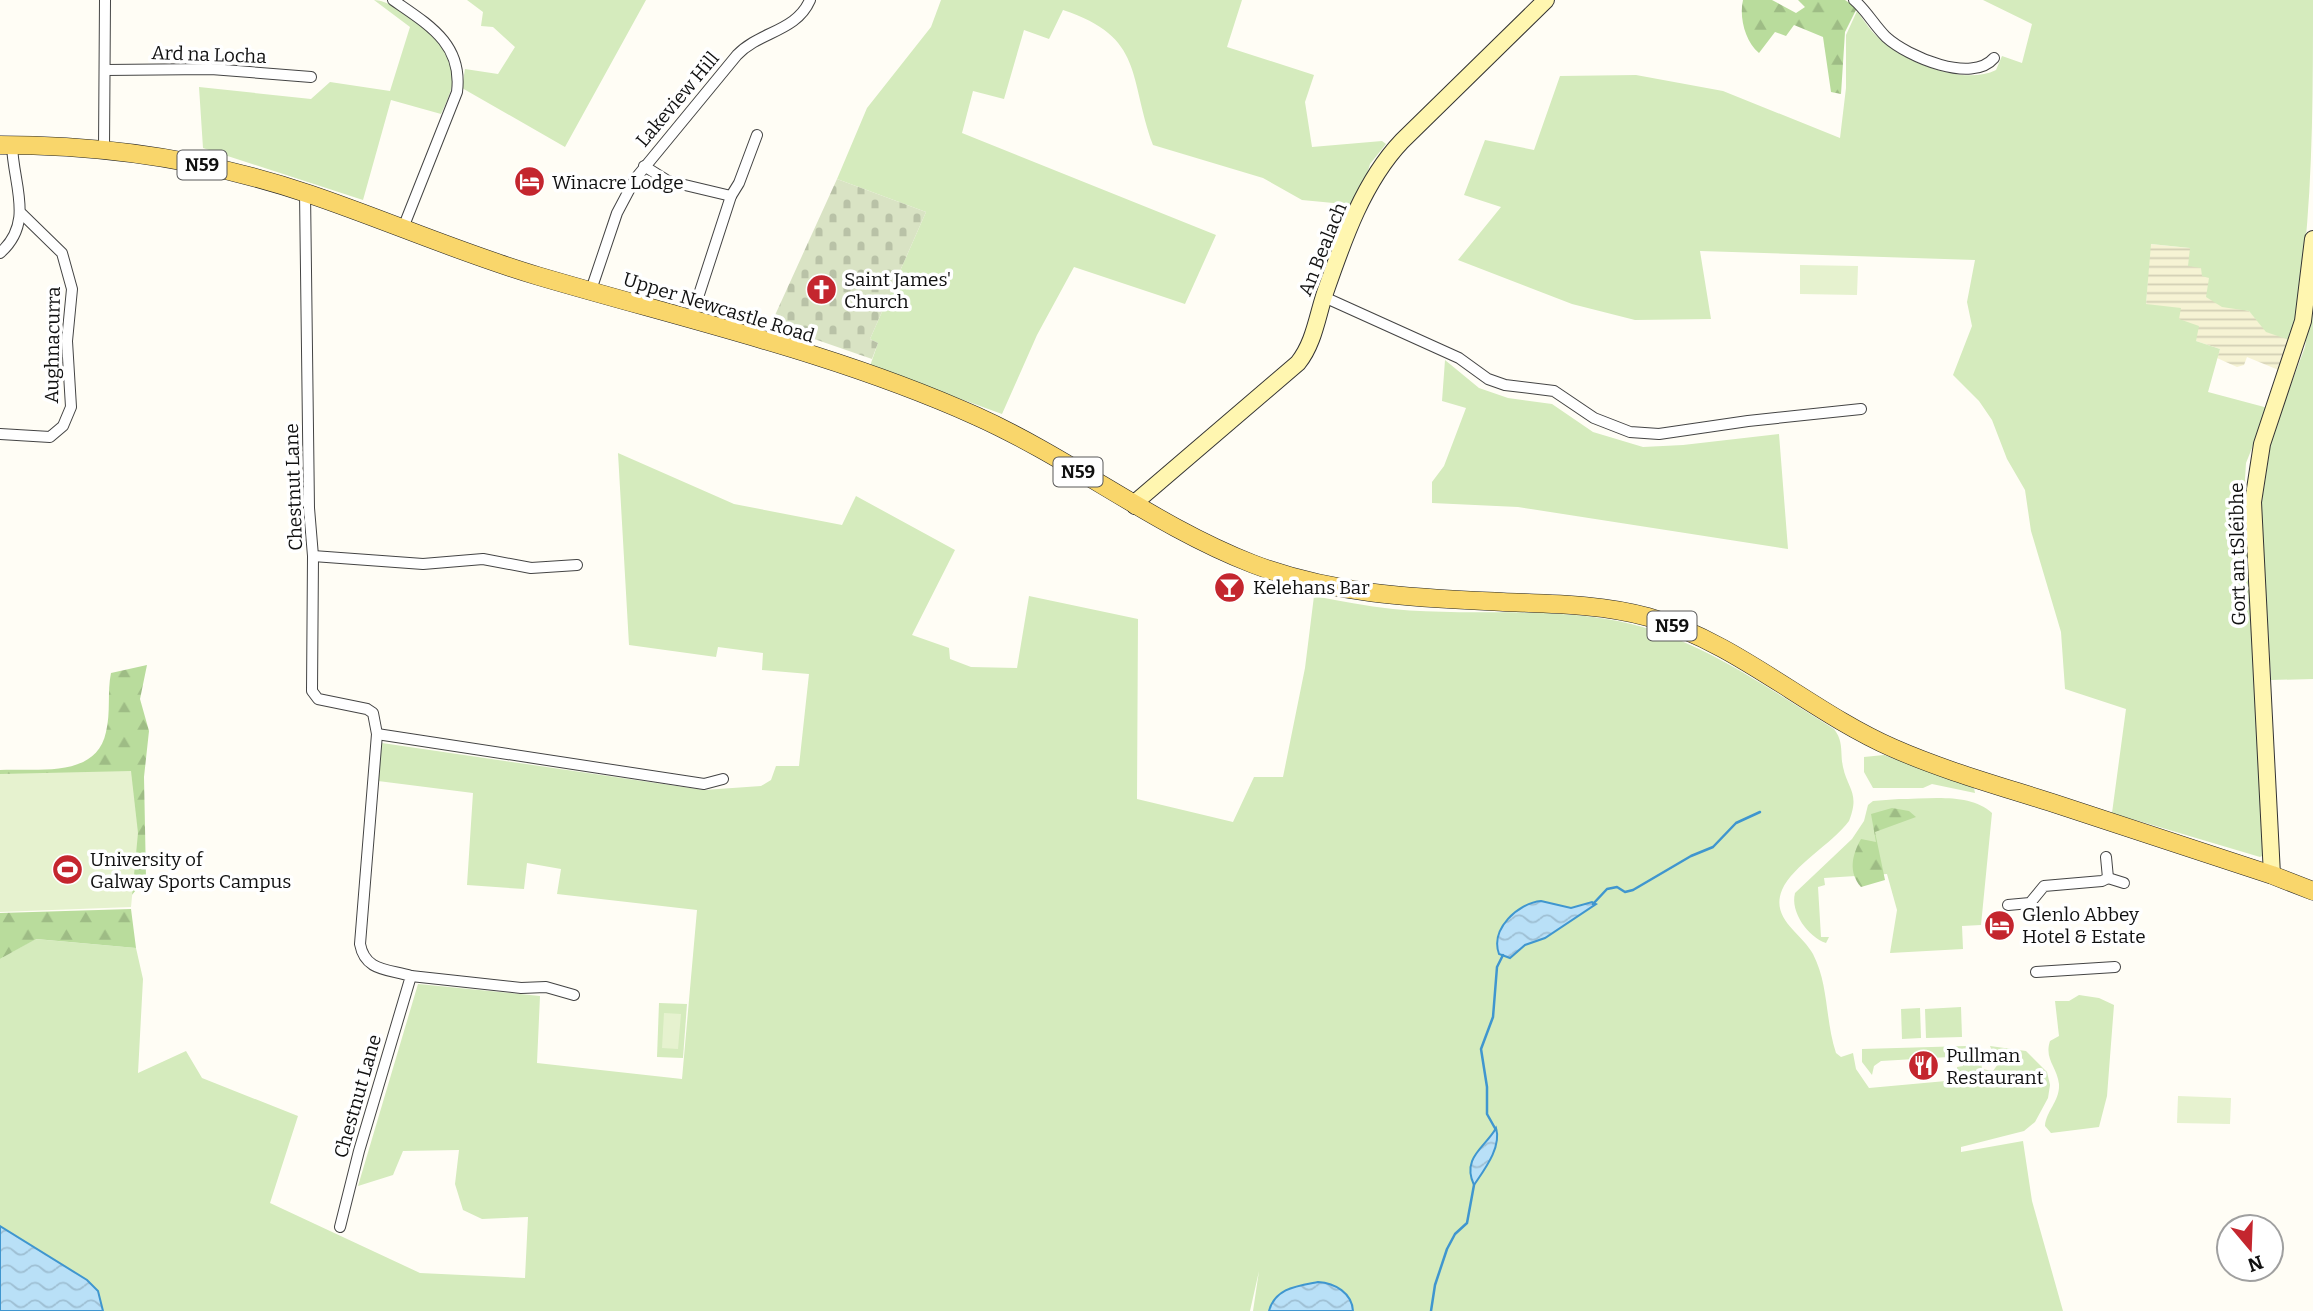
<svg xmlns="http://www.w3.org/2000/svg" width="2313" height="1311" viewBox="0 0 2313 1311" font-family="Bitter,serif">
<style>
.farmland{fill:url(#farmland-rules)}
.grass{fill:#d5ebbd}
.forest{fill:url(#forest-firs)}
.cemetery{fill:url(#cemetery-stones)}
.pitch{fill:#e6f2cf}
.water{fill:url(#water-waves);stroke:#3f96cf;stroke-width:2}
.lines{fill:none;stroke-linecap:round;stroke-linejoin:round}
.stream{stroke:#3f96cf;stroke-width:2.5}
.street-casing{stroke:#444;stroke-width:12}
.secondary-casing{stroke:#333;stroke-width:18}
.primary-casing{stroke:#222;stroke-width:19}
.street{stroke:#fff;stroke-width:10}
.secondary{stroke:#fff6b0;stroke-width:16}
.primary{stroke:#f9d66b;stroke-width:18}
.labels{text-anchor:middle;stroke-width:7;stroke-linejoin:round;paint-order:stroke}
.shield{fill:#fff;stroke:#585858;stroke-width:2}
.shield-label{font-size:18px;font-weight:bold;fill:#111}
.street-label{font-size:19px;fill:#111;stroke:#fff}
.poi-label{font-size:19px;fill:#111;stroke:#fff;text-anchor:start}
</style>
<defs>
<pattern id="farmland-rules" width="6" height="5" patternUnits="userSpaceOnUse" patternTransform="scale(1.75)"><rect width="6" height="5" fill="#f6f3d4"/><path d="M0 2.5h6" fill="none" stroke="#d2cfb5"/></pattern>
<pattern id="forest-firs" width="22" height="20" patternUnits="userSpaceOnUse" patternTransform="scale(1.75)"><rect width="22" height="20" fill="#b9dc9c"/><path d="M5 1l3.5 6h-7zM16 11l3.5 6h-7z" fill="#9ebc85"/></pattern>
<pattern id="cemetery-stones" width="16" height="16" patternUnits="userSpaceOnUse" patternTransform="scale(1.75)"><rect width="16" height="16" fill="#d9e3c4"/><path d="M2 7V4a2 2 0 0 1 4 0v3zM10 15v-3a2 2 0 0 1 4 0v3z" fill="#b9c2a7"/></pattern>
<pattern id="water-waves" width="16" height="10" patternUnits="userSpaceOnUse" patternTransform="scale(1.75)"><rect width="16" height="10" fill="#b9e0f7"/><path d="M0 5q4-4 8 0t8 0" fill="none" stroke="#9ebfd3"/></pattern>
</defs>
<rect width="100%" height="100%" fill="#fffdf5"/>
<polygon class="farmland" points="2150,244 2190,248 2209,278 2241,309 2249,311 2257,320 2292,341 2281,371 2247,357 2244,365 2237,367 2217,358 2220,349 2196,341 2179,319 2146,305"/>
<g class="grass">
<path d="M374,0C396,0 452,44 454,67C455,84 448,99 441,114L391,100L363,200L203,148L199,87L311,99L330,82L390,91L410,27Z"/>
<polygon points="467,0 646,0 565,147 462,88 465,69 498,74 515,47 493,27 481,26 483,12"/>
<path d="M941,0H1242L1227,47L1314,75L1305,102L1312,147L1382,141L1386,144L1370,164L1359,202L1353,208L1344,204L1302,200L1263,178L1153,145C1128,77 1145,37 1063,10L1049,39L1024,30L1004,99L973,91L962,133L1216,235L1185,304L1074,267L1037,335L1002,414L870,366L878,343L870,339L926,212L837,179L867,108L931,27Z"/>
<path d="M1983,0H2313C2313,113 2313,230 2292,341L2266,332L2249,311L2222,307L2206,297L2209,278L2202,276L2201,268L2188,266L2190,248L2151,244L2146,304L2181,308L2179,319L2199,326L2196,341L2220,349L2208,392L2268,408L2246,463L2245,479L2252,556L2264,855L2260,857L2112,813L2126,709L2065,689L2061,632L2031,531L2025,490L2007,459L1992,420L1979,401L1953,375L1972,326L1967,302L1975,260L1700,251L1711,319L1635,320L1572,304L1458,260L1501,207L1464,195L1485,140L1534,150L1560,76L1636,75L1723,91L1840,138L1846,88V35L1857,11C1865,22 1872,33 1882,41C1908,63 1964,86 1996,70L2002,56L2022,63L2032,24Z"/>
<polygon points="2313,295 2313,679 2271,680 2261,508 2272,435 2305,347"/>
<polygon points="1445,360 1479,388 1508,398 1552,404 1593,432 1643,447 1683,445 1779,434 1788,549 1518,507 1432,503 1432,482 1444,466 1466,408 1442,401"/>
<path d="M618,453L734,504L842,525L856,496L955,550L912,635L949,648L950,659L971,667L1017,668L1029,596L1138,619L1137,799L1233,822L1254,777H1283L1305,668L1314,596C1340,601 1366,606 1393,609C1471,617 1554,605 1631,624C1705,642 1770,690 1834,729C1844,742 1840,752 1843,767C1848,790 1860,793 1849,821C1832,844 1793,865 1782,890C1770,919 1802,933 1813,954C1829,985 1825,1020 1836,1053L1841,1057L1853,1053L1856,1069L1869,1088L1957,1080V1067L1963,1066V1061H1981L1982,1069L1993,1071L1998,1064L1990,1046L2026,1051L2047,1072L2050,1085L2048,1098L2035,1122L2024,1131L1961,1147V1152L2023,1141L2032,1201L2063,1311H1253L1259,1271L1250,1311H103L98,1291L87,1280L0,1226V959L35,939L136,948L143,979L138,1073L186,1051L202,1078L298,1116L270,1203L420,1273L525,1278L528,1217L482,1219L463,1210L455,1184L459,1150L403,1151L393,1175L358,1186L418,984L540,996L537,1063L682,1079L697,910L557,894L561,869L527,863L524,889L467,885L473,793L378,781L382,743L704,790L761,786L771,780L776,766H799L809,674L762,670L763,653L718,647L716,657L629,645Z"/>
<polygon points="1884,755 1974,788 1975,793 1932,784 1923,788 1873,788 1864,772 1864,757"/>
<path d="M1899,799C1927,799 1970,792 1992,813L1981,925L1962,926L1963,949L1890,953L1897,910L1887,874L1824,878L1825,885L1818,887L1821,937H1829L1826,943C1808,937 1790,912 1795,893L1852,839L1864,821L1868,805L1873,801Z"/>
<path d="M2079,995L2099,998L2114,1005L2107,1096L2099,1127L2051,1133L2045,1126C2046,1111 2060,1101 2059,1084C2057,1067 2044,1059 2050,1041L2059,1036L2055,1001H2069Z"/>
<polygon points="659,1003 687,1004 683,1058 657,1057"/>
<polygon points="1961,1007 1962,1037 1926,1038 1925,1009"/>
<polygon points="1920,1008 1921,1038 1902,1039 1901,1009"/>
<polygon points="1966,1046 1966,1056 1881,1061 1874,1066 1872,1075 1862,1062 1862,1049"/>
</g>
<g class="forest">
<path d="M1743,0H1772L1796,13L1805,7L1798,0H1845L1857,8L1845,32L1841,94L1831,92L1823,37L1794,25L1786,36L1775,32L1759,53C1745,41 1739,17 1743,0Z"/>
<path d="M147,665L140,699L149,731L144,777L146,878L126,902L0,789V770C37,768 96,779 106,732C111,712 107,692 111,673Z"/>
<path d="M1892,808L1909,811L1916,817L1875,832L1885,880L1861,887C1848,872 1852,855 1861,839L1876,842L1871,814Z"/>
<polygon points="131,909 136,948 36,939 0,959 0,913"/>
</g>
<polygon class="cemetery" points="837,179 926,212 870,339 878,343 872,359 771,324"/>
<g class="pitch">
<polygon points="1800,265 1858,266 1857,295 1800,294"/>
<polygon points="131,771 138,833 131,907 0,912 0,774"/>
<polygon points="664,1013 681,1014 678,1049 662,1048"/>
<polygon points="2178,1096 2231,1098 2230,1124 2177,1123"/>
</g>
<g class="water">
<path d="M1541,901L1571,908L1592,902L1596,904L1545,938L1525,945L1510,958L1499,954C1490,929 1518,903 1541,901Z"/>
<path d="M1496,1128C1502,1147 1484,1170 1474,1185C1461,1157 1486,1147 1496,1128Z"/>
<polygon points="0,1226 87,1280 98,1291 103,1311 0,1311"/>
<path d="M1318,1282C1335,1283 1352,1293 1353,1311H1269C1275,1288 1297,1286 1318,1282Z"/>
</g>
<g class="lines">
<g class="stream">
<polyline points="1593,904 1607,889 1617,887 1625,892 1633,890 1691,856 1713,847 1736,823 1760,812"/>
<polyline points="1496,1130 1487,1114 1487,1087 1481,1049 1493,1017 1497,967 1503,955"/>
<polyline points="1431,1311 1435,1285 1447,1249 1455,1234 1467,1223 1474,1185"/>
</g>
<defs>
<g id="street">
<path d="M393,0C429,25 463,44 457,92L403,228"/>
<path d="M1854,0C1866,10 1874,25 1886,37C1908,57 1972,84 1994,58"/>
<polyline points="105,70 211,69 311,77"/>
<polyline points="104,148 105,0"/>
<polyline points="644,166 668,181 731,196"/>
<path d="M305,192L309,508L313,556L312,691L318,699L367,709L373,713L377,734L360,944C365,971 387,969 411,976L359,1151L340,1227"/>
<path d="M0,253C35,222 13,185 12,145"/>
<path d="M591,290L617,213L635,179L737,55C760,31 796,32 810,0"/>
<polyline points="1324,297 1459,358 1488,379 1505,385 1554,391 1594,418 1630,432 1659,434 1748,421 1861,409"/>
<polyline points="691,319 731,196 739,183 757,135"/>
<polyline points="0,434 50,437 63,426 71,407 67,341 72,289 62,253 22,214"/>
<polyline points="313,556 423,564 483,559 531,568 577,565"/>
<polyline points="377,734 704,784 723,779"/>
<polyline points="2108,878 2124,883"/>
<polyline points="2008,905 2030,903 2044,886 2102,881 2108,878 2106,857"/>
<polyline points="2036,972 2115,967"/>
<polyline points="411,976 521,988 546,987 574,995"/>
</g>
<g id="secondary">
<path d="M1135,506L1138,500L1298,363C1314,343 1317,317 1325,293C1343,241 1363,182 1402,141L1546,0"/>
<polyline points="2272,875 2253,502 2262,444 2303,321 2313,239"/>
</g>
<path id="primary" d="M0,145C106,145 209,160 309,194C386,220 460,253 538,276C684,319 836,353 976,416C1072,459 1155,526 1253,564C1334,595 1418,598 1503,602C1551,604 1601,604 1648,617C1737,642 1809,711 1893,748C1945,771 2000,786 2053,803C2126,827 2199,851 2272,875L2313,891"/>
</defs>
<use href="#street" class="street-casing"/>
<use href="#secondary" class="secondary-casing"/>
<use href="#primary" class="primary-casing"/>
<use href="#street" class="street"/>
<use href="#secondary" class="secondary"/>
<use href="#primary" class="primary"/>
</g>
<defs>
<symbol id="hotel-disc" viewBox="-11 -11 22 22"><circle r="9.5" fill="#c4262e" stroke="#fff"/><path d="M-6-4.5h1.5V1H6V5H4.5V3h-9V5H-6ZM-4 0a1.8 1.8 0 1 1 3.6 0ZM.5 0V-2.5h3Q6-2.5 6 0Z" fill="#fff"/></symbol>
<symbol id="church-disc" viewBox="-11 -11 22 22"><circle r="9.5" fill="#c4262e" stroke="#fff"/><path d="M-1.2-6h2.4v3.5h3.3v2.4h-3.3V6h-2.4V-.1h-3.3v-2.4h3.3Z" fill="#fff"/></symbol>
<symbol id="bar-disc" viewBox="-11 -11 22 22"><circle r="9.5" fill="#c4262e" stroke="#fff"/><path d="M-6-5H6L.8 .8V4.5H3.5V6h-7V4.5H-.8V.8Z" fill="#fff"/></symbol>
<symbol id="stadium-disc" viewBox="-11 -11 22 22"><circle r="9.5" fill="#c4262e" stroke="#fff"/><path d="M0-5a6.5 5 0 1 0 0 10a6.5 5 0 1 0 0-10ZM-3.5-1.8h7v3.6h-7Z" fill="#fff"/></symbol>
<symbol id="restaurant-disc" viewBox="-11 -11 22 22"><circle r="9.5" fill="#c4262e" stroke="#fff"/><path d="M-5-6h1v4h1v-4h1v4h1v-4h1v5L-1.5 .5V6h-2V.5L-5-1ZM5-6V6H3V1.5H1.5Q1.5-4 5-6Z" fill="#fff"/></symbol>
</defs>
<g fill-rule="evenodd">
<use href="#hotel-disc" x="512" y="164" width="35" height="35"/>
<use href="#church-disc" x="804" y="272" width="35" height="35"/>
<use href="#bar-disc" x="1212" y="570" width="35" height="35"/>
<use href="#stadium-disc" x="50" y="852" width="35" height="35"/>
<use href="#hotel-disc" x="1982" y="908" width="35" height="35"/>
<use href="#restaurant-disc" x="1906" y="1048" width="35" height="35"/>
</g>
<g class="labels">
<g class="shield">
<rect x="177.5" y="150.5" width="49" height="29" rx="5"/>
<rect x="1053.5" y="457.5" width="49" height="29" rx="5"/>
<rect x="1647.5" y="611.5" width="49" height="29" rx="5"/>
</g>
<g class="shield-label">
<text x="202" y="171">N59</text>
<text x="1078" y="478">N59</text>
<text x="1672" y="632">N59</text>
</g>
<g class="street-label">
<text transform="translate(209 54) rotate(2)" y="7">Ard na Locha</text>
<text transform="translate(677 99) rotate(-50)" y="7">Lakeview Hill</text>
<text transform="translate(1322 249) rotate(-68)" y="7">An Bealach</text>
<text transform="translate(719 307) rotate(17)" y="7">Upper Newcastle Road</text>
<text transform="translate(52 345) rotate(-89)" y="7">Aughnacurra</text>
<text transform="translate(293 487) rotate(-92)" y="7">Chestnut Lane</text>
<text transform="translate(2237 554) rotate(-91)" y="7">Gort an tSléibhe</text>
<text transform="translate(357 1096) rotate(-74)" y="7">Chestnut Lane</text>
</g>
<g class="poi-label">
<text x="552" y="189">Winacre Lodge</text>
<text x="844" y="286">Saint James'<tspan x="844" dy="22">Church</tspan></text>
<text x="1253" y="594">Kelehans Bar</text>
<text x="90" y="866">University of<tspan x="90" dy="22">Galway Sports Campus</tspan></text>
<text x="2022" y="921">Glenlo Abbey<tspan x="2022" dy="22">Hotel &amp; Estate</tspan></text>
<text x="1946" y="1062">Pullman<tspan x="1946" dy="22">Restaurant</tspan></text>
</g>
</g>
<g transform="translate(2250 1248) rotate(161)"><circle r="33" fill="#ffffff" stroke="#a0a0a0" stroke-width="2"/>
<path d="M0-5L12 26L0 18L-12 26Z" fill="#c4262e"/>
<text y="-10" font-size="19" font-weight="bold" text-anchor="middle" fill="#111111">N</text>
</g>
</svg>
